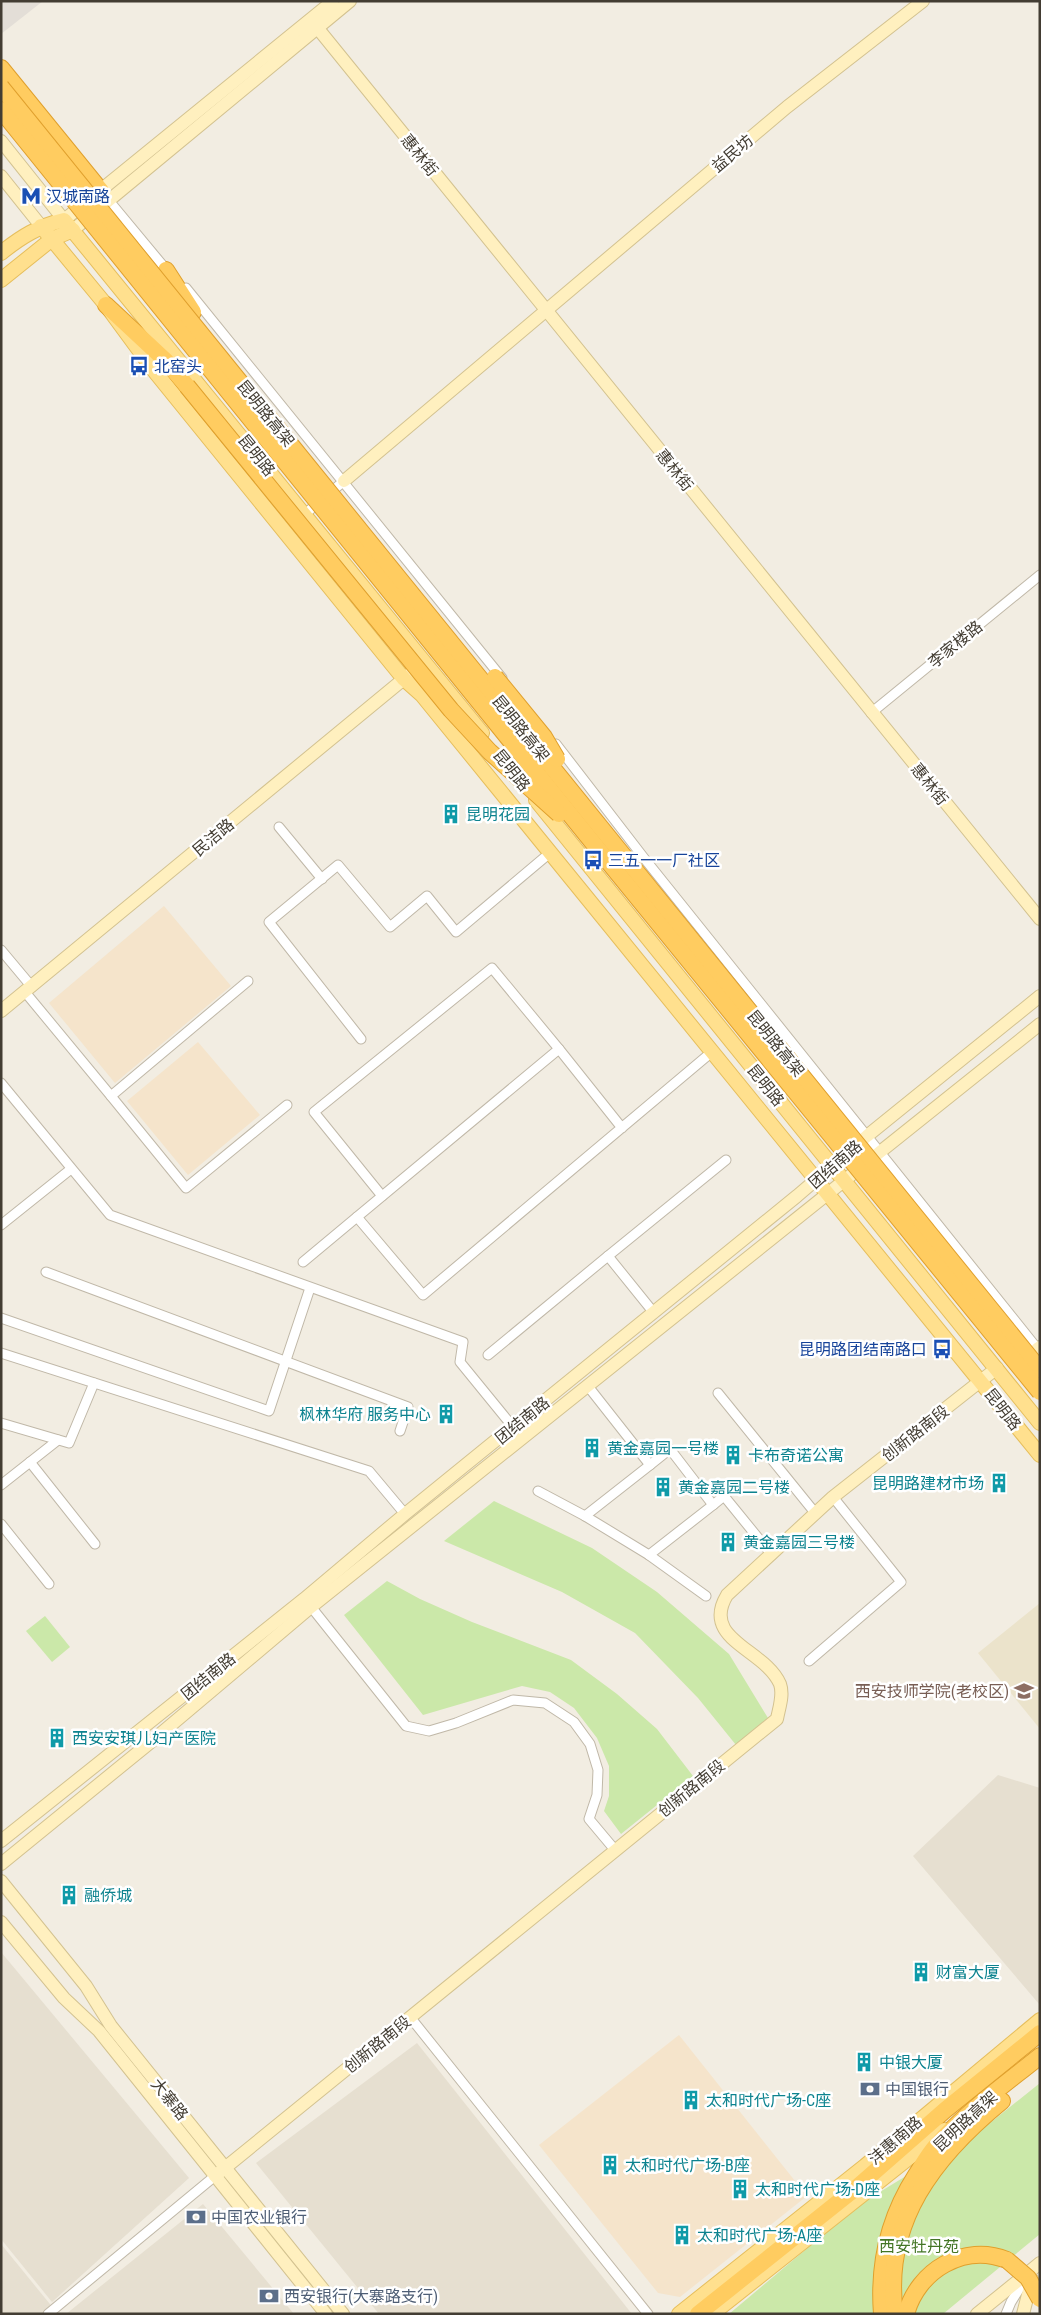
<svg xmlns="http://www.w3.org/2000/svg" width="1041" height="2315" viewBox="0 0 1041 2315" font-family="'Roboto Condensed','Noto Sans SC',sans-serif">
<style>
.residential{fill:#e6dfd0}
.commercial{fill:#f5e4cb}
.industrial{fill:#e3ded7}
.education{fill:#ebe3cb}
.green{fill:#cbe8a9}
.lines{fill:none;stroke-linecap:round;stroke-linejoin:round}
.street-casing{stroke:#c0b8a8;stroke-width:11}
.secondary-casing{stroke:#d3c290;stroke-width:14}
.primary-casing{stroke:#e6be5c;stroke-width:16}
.highway-casing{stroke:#e0a02d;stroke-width:18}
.street{stroke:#fff;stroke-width:9}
.secondary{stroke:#fff0bf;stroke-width:12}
.primary{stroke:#ffe08e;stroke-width:14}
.highway{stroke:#ffcc60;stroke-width:16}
.highway-bridge-casing{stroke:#e0a02d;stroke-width:18;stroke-linecap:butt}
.highway-bridge{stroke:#ffcc60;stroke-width:16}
.labels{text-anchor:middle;stroke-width:5;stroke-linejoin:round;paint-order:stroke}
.street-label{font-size:16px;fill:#433d33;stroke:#fff}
.transit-label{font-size:16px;fill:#164399;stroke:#fff;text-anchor:start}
.culture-label{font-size:16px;fill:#0d838f;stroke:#fff;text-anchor:start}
.education-label{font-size:16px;fill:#785e54;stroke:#fff;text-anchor:end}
.service-label{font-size:16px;fill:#4e5e75;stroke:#fff;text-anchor:start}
.park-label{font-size:16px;fill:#437525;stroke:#fff}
</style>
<rect width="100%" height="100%" fill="#f2ede2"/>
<g class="residential">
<polygon points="998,1775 1040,1788 1039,2004 913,1856"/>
<polygon points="1,1952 189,2178 52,2302 1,2239"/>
<polygon points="417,2043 632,2314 379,2314 256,2163"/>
<polygon points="203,2204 294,2314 66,2314"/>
<polygon points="1,2244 58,2314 1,2314"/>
</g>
<g class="commercial">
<polygon points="164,906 231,986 115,1083 49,1003"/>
<polygon points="198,1042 260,1115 188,1175 127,1101"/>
<polygon points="679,2035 807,2196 680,2297 658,2293 539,2145"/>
</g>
<polygon class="industrial" points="1,1 43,1 1,34"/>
<polygon class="education" points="1040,1603 1040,1729 978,1653"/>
<g class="green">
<polygon points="494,1501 592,1548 657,1592 729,1654 768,1718 736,1745 698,1698 635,1633 562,1592 444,1541"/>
<polygon points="387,1581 420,1599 472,1622 571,1660 617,1694 657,1729 693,1776 621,1834 604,1811 609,1796 609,1766 597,1738 574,1708 550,1692 522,1686 423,1715 344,1615"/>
<polygon points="45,1616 70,1647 52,1662 26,1631"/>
<polygon points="1040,2083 1040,2234 943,2314 729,2314 860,2204 980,2131"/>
</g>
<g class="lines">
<defs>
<g id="street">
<polyline points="105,196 169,273"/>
<polyline points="186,288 502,678"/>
<polyline points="305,514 344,481"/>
<polyline points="871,713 1040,575"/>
<polyline points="556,744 644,858 1040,1352"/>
<polyline points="279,827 322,879"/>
<polyline points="1,950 32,987"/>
<polyline points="25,992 111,1096 248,981"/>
<polyline points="361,1039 269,922 338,865 390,927 427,896 456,932 551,852"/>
<polyline points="1,1083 110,1215 463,1342 460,1362 513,1427"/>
<polyline points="111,1096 186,1188 287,1105"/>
<polyline points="622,1128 559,1049 357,1217 423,1295 713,1051"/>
<polyline points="382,1196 314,1112 492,968 559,1049"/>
<polyline points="1,1225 71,1169"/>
<polyline points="608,1256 726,1160"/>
<polyline points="303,1262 357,1217"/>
<polyline points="46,1272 408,1407 400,1431"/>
<polyline points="1,1318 269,1411 310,1288"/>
<polyline points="1,1353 369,1471 405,1514"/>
<polyline points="488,1355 608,1256 654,1313"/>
<polyline points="587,1385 650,1465 670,1449 713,1505 724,1496 772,1555"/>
<polyline points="718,1393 816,1514"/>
<polyline points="1,1423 69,1443 94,1383"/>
<polyline points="30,1462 95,1544"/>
<polyline points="1,1485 58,1440"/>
<polyline points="538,1491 585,1516 649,1555 706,1596"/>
<polyline points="585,1516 650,1465"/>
<polyline points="1,1524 49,1584"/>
<polyline points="649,1555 713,1505"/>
<polyline points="308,1603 406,1726 429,1731 456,1723 513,1700 545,1703 574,1722 590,1744 598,1770 597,1795 589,1819 615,1850"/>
<polyline points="809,1661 901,1582 833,1497"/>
<polyline points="410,2017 648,2314"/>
<polyline points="48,2314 215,2176"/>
<polyline points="1006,2314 1011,2302 1026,2278"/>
</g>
<g id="secondary">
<polyline points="311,20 1040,919"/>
<polyline points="1,141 64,220 333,1"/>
<polyline points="1,176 41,226"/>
<polyline points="73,230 350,1"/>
<polyline points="344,481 787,107 923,1"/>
<polyline points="1,1011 411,673"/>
<polyline points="1037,1349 1040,1347"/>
<polyline points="1,1841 304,1599 405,1514 797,1196 867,1136 1040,996"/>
<polyline points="1,1864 152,1741 311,1607 1040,1024"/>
<polyline points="1,1881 86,1986 111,2026 343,2314"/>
<polyline points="1,1922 64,1998 99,2031 326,2314"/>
<path d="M215,2176L777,1719C779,1708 784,1695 780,1684C765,1649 700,1640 727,1595L833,1497L997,1368"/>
<polyline points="977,2314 1040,2263"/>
<polyline points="1023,2314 1032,2279"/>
</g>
<g id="primary">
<polyline points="41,226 106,305 156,373 404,679 422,695 1040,1455"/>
<path d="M1,253C22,236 39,226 64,220L482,733"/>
<polyline points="1,280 52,239 73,230"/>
<polyline points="536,800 1040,1423"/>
<polyline points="679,2314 865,2166 1040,2020"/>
<polyline points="712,2314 944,2130"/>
</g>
<g id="highway">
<polyline points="1,68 101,191"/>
<polyline points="166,270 193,312"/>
<polyline points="106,305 165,360 187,386"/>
<polyline points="698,2314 856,2188 945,2110 1040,2033"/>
<path d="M882,2314C878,2264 889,2217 916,2175C922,2166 928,2155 935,2147C966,2112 1004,2085 1040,2056"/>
<path d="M895,2314C882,2222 935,2156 1002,2101"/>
<path d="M906,2314C918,2270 964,2243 1007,2260"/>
</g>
</defs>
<use href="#street" class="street-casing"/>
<use href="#secondary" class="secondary-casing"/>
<use href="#primary" class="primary-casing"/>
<use href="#highway" class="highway-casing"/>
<use href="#street" class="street"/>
<use href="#secondary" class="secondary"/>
<use href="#primary" class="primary"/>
<use href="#highway" class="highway"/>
<defs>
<g id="highway-bridge">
<polyline points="1,87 1040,1370"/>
<polyline points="1,110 598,849 1040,1392"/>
<polyline points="187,386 451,710 490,752 559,814"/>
<polyline points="495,677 544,737 557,759"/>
<polyline points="1007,2260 1028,2278 1040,2299"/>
</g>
</defs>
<use href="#highway-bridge" class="highway-bridge-casing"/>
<use href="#highway-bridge" class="highway-bridge"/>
</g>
<defs>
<symbol id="metro-bare" viewBox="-9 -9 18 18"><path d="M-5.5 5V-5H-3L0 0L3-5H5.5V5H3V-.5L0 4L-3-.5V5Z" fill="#1a4fb4" stroke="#fff" stroke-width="2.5" paint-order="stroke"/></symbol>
<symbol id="bus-bare" viewBox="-9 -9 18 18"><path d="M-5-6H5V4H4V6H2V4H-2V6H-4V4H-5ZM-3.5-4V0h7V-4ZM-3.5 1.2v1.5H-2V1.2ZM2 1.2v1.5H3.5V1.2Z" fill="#1a4fb4" stroke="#fff" stroke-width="2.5" paint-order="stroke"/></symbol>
<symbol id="building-bare" viewBox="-9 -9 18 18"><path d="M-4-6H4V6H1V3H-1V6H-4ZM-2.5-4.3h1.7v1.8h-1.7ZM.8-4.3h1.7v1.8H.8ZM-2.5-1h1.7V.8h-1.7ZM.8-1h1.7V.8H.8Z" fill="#0f9aa8" stroke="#fff" stroke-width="2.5" paint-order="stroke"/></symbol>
<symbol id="university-bare" viewBox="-9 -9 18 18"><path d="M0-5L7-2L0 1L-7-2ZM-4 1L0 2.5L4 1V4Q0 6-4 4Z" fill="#8d6e63" stroke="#fff" stroke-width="2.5" paint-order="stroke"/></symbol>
<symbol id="bank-bare" viewBox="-9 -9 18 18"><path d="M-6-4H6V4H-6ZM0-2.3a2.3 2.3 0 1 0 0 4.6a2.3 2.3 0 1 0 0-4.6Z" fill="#5c6f8a" stroke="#fff" stroke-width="2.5" paint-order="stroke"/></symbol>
</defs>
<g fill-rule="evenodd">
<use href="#metro-bare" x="17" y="182" width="28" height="28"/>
<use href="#bus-bare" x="125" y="352" width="28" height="28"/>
<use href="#building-bare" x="437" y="800" width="28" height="28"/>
<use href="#bus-bare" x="579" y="846" width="28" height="28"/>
<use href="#bus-bare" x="928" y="1335" width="28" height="28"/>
<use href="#building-bare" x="432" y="1400" width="28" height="28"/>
<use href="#building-bare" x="578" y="1434" width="28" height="28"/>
<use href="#building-bare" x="719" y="1441" width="28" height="28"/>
<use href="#building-bare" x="985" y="1469" width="28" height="28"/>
<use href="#building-bare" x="649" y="1473" width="28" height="28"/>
<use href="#building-bare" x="714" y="1528" width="28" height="28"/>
<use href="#university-bare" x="1010" y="1677" width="28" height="28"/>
<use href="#building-bare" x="43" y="1724" width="28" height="28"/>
<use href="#building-bare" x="55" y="1881" width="28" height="28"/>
<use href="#building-bare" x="907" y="1958" width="28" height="28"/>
<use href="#building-bare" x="850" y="2048" width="28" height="28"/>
<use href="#bank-bare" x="856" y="2075" width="28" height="28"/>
<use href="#building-bare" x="677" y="2086" width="28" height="28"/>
<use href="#building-bare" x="596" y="2151" width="28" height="28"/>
<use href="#building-bare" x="726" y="2175" width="28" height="28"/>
<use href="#bank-bare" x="182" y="2203" width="28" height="28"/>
<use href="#building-bare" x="668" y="2221" width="28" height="28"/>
<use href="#bank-bare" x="255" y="2282" width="28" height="28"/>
</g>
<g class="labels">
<g class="street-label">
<text transform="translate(732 153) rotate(-40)" y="6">益民坊</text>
<text transform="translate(420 155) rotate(51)" y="6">惠林街</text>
<text transform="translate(266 413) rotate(51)" y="6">昆明路高架</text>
<text transform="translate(257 455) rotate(51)" y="6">昆明路</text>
<text transform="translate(675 470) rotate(51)" y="6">惠林街</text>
<text transform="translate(955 644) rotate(-39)" y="6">李家楼路</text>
<text transform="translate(521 728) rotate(51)" y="6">昆明路高架</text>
<text transform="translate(512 770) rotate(51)" y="6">昆明路</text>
<text transform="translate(930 784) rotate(51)" y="6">惠林街</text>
<text transform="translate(213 837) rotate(-40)" y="6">民洁路</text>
<text transform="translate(776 1043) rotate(51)" y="6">昆明路高架</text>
<text transform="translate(766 1085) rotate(51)" y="6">昆明路</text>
<text transform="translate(835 1164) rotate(-41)" y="6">团结南路</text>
<text transform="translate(1003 1409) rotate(52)" y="6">昆明路</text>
<text transform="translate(522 1420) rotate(-39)" y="6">团结南路</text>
<text transform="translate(915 1433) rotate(-38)" y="6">创新路南段</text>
<text transform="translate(208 1676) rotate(-39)" y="6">团结南路</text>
<text transform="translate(691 1788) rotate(-39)" y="6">创新路南段</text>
<text transform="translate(377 2044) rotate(-39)" y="6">创新路南段</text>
<text transform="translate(170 2099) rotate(51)" y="6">大寨路</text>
<text transform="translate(965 2121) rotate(-43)" y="6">昆明路高架</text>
<text transform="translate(895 2140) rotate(-41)" y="6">沣惠南路</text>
</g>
<g class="transit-label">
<text x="46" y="202">汉城南路</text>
<text x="154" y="372">北窑头</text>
<text x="608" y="866">三五一一厂社区</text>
<text x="927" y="1355" text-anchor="end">昆明路团结南路口</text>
</g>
<g class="culture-label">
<text x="466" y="820">昆明花园</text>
<text x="431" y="1420" text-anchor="end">枫林华府 服务中心</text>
<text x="607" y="1454">黄金嘉园一号楼</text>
<text x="748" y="1461">卡布奇诺公寓</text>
<text x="984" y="1489" text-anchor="end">昆明路建材市场</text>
<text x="678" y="1493">黄金嘉园二号楼</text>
<text x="743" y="1548">黄金嘉园三号楼</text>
<text x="72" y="1744">西安安琪儿妇产医院</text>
<text x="84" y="1901">融侨城</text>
<text x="936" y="1978">财富大厦</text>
<text x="879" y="2068">中银大厦</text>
<text x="706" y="2106">太和时代广场-C座</text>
<text x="625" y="2171">太和时代广场-B座</text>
<text x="755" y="2195">太和时代广场-D座</text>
<text x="697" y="2241">太和时代广场-A座</text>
</g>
<g class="education-label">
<text x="1009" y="1697">西安技师学院(老校区)</text>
</g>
<g class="service-label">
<text x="885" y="2095">中国银行</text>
<text x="211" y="2223">中国农业银行</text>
<text x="284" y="2302">西安银行(大寨路支行)</text>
</g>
<g class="park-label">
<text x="919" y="2252">西安牡丹苑</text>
</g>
</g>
<rect width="1041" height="2315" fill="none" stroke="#433d33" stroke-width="5"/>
</svg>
